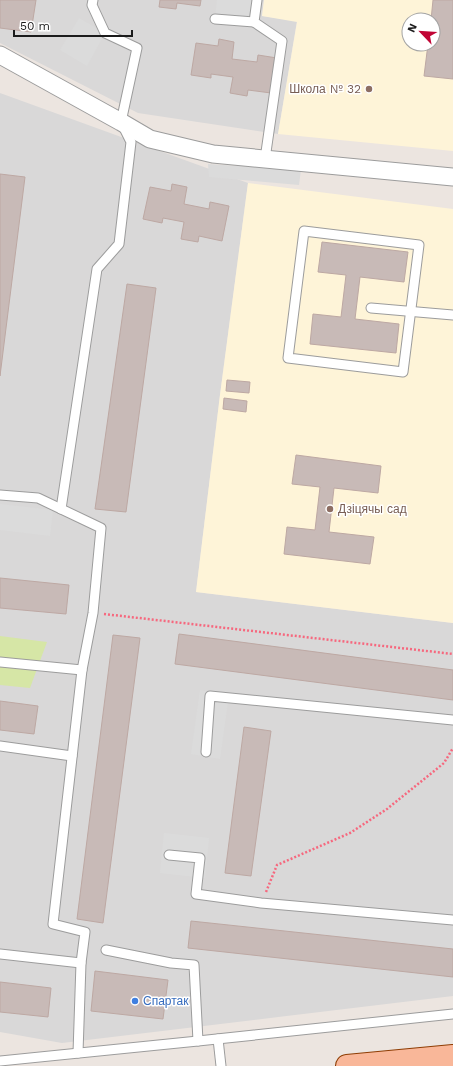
<svg xmlns="http://www.w3.org/2000/svg" width="453" height="1066" viewBox="0 0 453 1066" font-family="'Work Sans',sans-serif">
<style>
.residential{fill:#d9d8d8}
.education{fill:#fef4d8;fill-rule:evenodd}
.grass{fill:#d6e6a6}
.parking{fill:#dbdbdb}
.building{fill:#c8bab7;stroke:#bda8a3}
.lines{fill:none;stroke-linecap:round;stroke-linejoin:round}
.lane-casing{stroke:#9c9c9c;stroke-width:11}
.street-casing{stroke:#9c9c9c;stroke-width:19}
.primary-casing{stroke:#8e3d04;stroke-width:24}
.path{stroke:#f6687e;stroke-width:2.5;stroke-dasharray:2 2;stroke-linecap:butt}
.lane{stroke:#fff;stroke-width:9}
.street{stroke:#fff;stroke-width:17}
.primary{stroke:#f9b799;stroke-width:22}
.education-dot{fill:#8d6e63;stroke:#fff;stroke-width:1.5}
.shop-dot{fill:#3f7fe0;stroke:#fff;stroke-width:1.5}
.labels{text-anchor:middle;stroke-width:3;stroke-linejoin:round;paint-order:stroke}
.education-label{font-size:12px;fill:#785e54;stroke:#fff;text-anchor:end}
.shop-label{font-size:12px;fill:#366cbe;stroke:#fff;text-anchor:start}
</style>
<rect width="100%" height="100%" fill="#ece5e0"/>
<g class="residential">
<polygon points="0,0 264,0 262,16 297,21 278,134 138,113 0,43"/>
<polygon points="0,93 248,183 220,395 196,592 453,623 453,996 62,1043 0,1032"/>
</g>
<g class="education">
<path d="M264,0H453V151L278,134L297,22L262,16ZM409,20H433V44H409Z"/>
<polygon points="248,183 453,209 453,623 196,592 220,395"/>
</g>
<polygon class="grass" points="0,636 47,642 30,688 0,685"/>
<g class="parking">
<polygon points="217,0 257,0 254,22 215,19"/>
<polygon points="79,18 105,33 87,66 60,50"/>
<polygon points="208,164 301,170 299,185 209,177"/>
<polygon points="0,504 53,510 50,536 0,530"/>
<polygon points="200,690 229,694 220,759 191,754"/>
<polygon points="164,833 209,838 205,878 160,873"/>
</g>
<g class="building">
<polygon points="0,0 36,0 31,32 0,28"/>
<polygon points="160,0 201,0 200,6 177,3 176,9 159,7"/>
<polygon points="433,0 453,0 453,79 424,76 428,44 433,44 433,20 431,20"/>
<polygon points="219,39 234,42 232,59 257,62 258,55 277,58 271,93 248,90 247,96 230,93 233,77 211,74 211,78 191,75 196,43 218,46"/>
<polygon points="0,174 25,177 0,376"/>
<polygon points="172,184 187,187 184,204 209,209 210,202 229,206 222,241 199,236 198,242 181,239 184,222 163,218 162,223 143,219 150,187 171,191"/>
<polygon points="322,242 408,252 404,282 360,277 355,319 399,324 396,353 310,344 313,314 341,317 346,275 318,272"/>
<polygon points="127,284 156,288 126,512 95,509"/>
<polygon points="227,380 250,382 249,393 226,391"/>
<polygon points="224,398 247,401 246,412 223,409"/>
<polygon points="296,455 381,466 378,493 334,488 329,532 374,537 370,564 284,554 287,527 315,530 320,487 292,484"/>
<polygon points="0,578 69,585 66,614 0,608"/>
<polygon points="179,634 453,670 453,700 175,664"/>
<polygon points="113,635 140,638 103,923 77,919"/>
<polygon points="0,701 38,706 34,734 0,730"/>
<polygon points="244,727 271,731 251,876 225,873"/>
<polygon points="191,921 453,949 453,977 188,948"/>
<polygon points="95,971 168,980 163,1019 91,1011"/>
<polygon points="0,982 51,988 48,1017 0,1012"/>
</g>
<g class="lines">
<defs>
<g id="lane">
<polyline points="257,0 254,22 282,41 265,159"/>
<polyline points="215,19 254,22"/>
<polygon points="304,231 419,245 403,372 288,358"/>
<polyline points="371,308 453,315"/>
<polyline points="0,495 38,498 101,528 93,613 82,670 53,924 85,932 81,963 78,1053"/>
<polyline points="61,509 97,269 119,244 131,142 121,122 137,48 105,33 92,5 93,0"/>
<polyline points="0,662 82,670"/>
<polyline points="0,746 72,756"/>
<polyline points="206,752 210,696 453,720"/>
<polyline points="169,855 200,858 196,894 261,903 453,920"/>
<polyline points="106,950 171,963 194,965 198,1041"/>
<polyline points="0,954 81,963"/>
<polyline points="218,1039 221,1066"/>
<polyline points="0,1061 198,1041 453,1014"/>
</g>
<polyline id="street" points="0,55 121,122 150,139 213,154 453,177"/>
<polyline id="primary" points="347,1066 453,1056"/>
</defs>
<use href="#lane" class="lane-casing"/>
<use href="#street" class="street-casing"/>
<use href="#primary" class="primary-casing"/>
<g class="path">
<polyline points="104,614 453,654"/>
<polyline points="266,892 277,865 350,833 387,809 444,763 453,748"/>
</g>
<use href="#lane" class="lane"/>
<use href="#street" class="street"/>
<use href="#primary" class="primary"/>
</g>
<g class="education-dot">
<circle cx="369" cy="89" r="4"/>
<circle cx="330" cy="509" r="4"/>
</g>
<circle class="shop-dot" cx="135" cy="1001" r="4"/>
<g class="labels">
<g class="education-label">
<text x="361" y="93">Школа № 32</text>
<text x="338" y="513" text-anchor="start">Дзіцячы сад</text>
</g>
<g class="shop-label">
<text x="143" y="1005">Спартак</text>
</g>
</g>
<g transform="translate(421 32) rotate(295)"><circle r="19" fill="#ffffff" stroke="#a4a4a4"/>
<path d="M0-3L7 15L0 10L-7 15Z" fill="#c10535"/>
<text y="-6" font-size="11" font-weight="bold" text-anchor="middle" fill="#1b1b1b">N</text>
</g>
<path d="M14 30v6h118v-6" fill="none" stroke="#1b1b1b" stroke-width="2"/>
<text x="20" y="30" font-size="12" fill="#1b1b1b" stroke="#ffffff" stroke-width="3" paint-order="stroke">50 m</text>
</svg>
